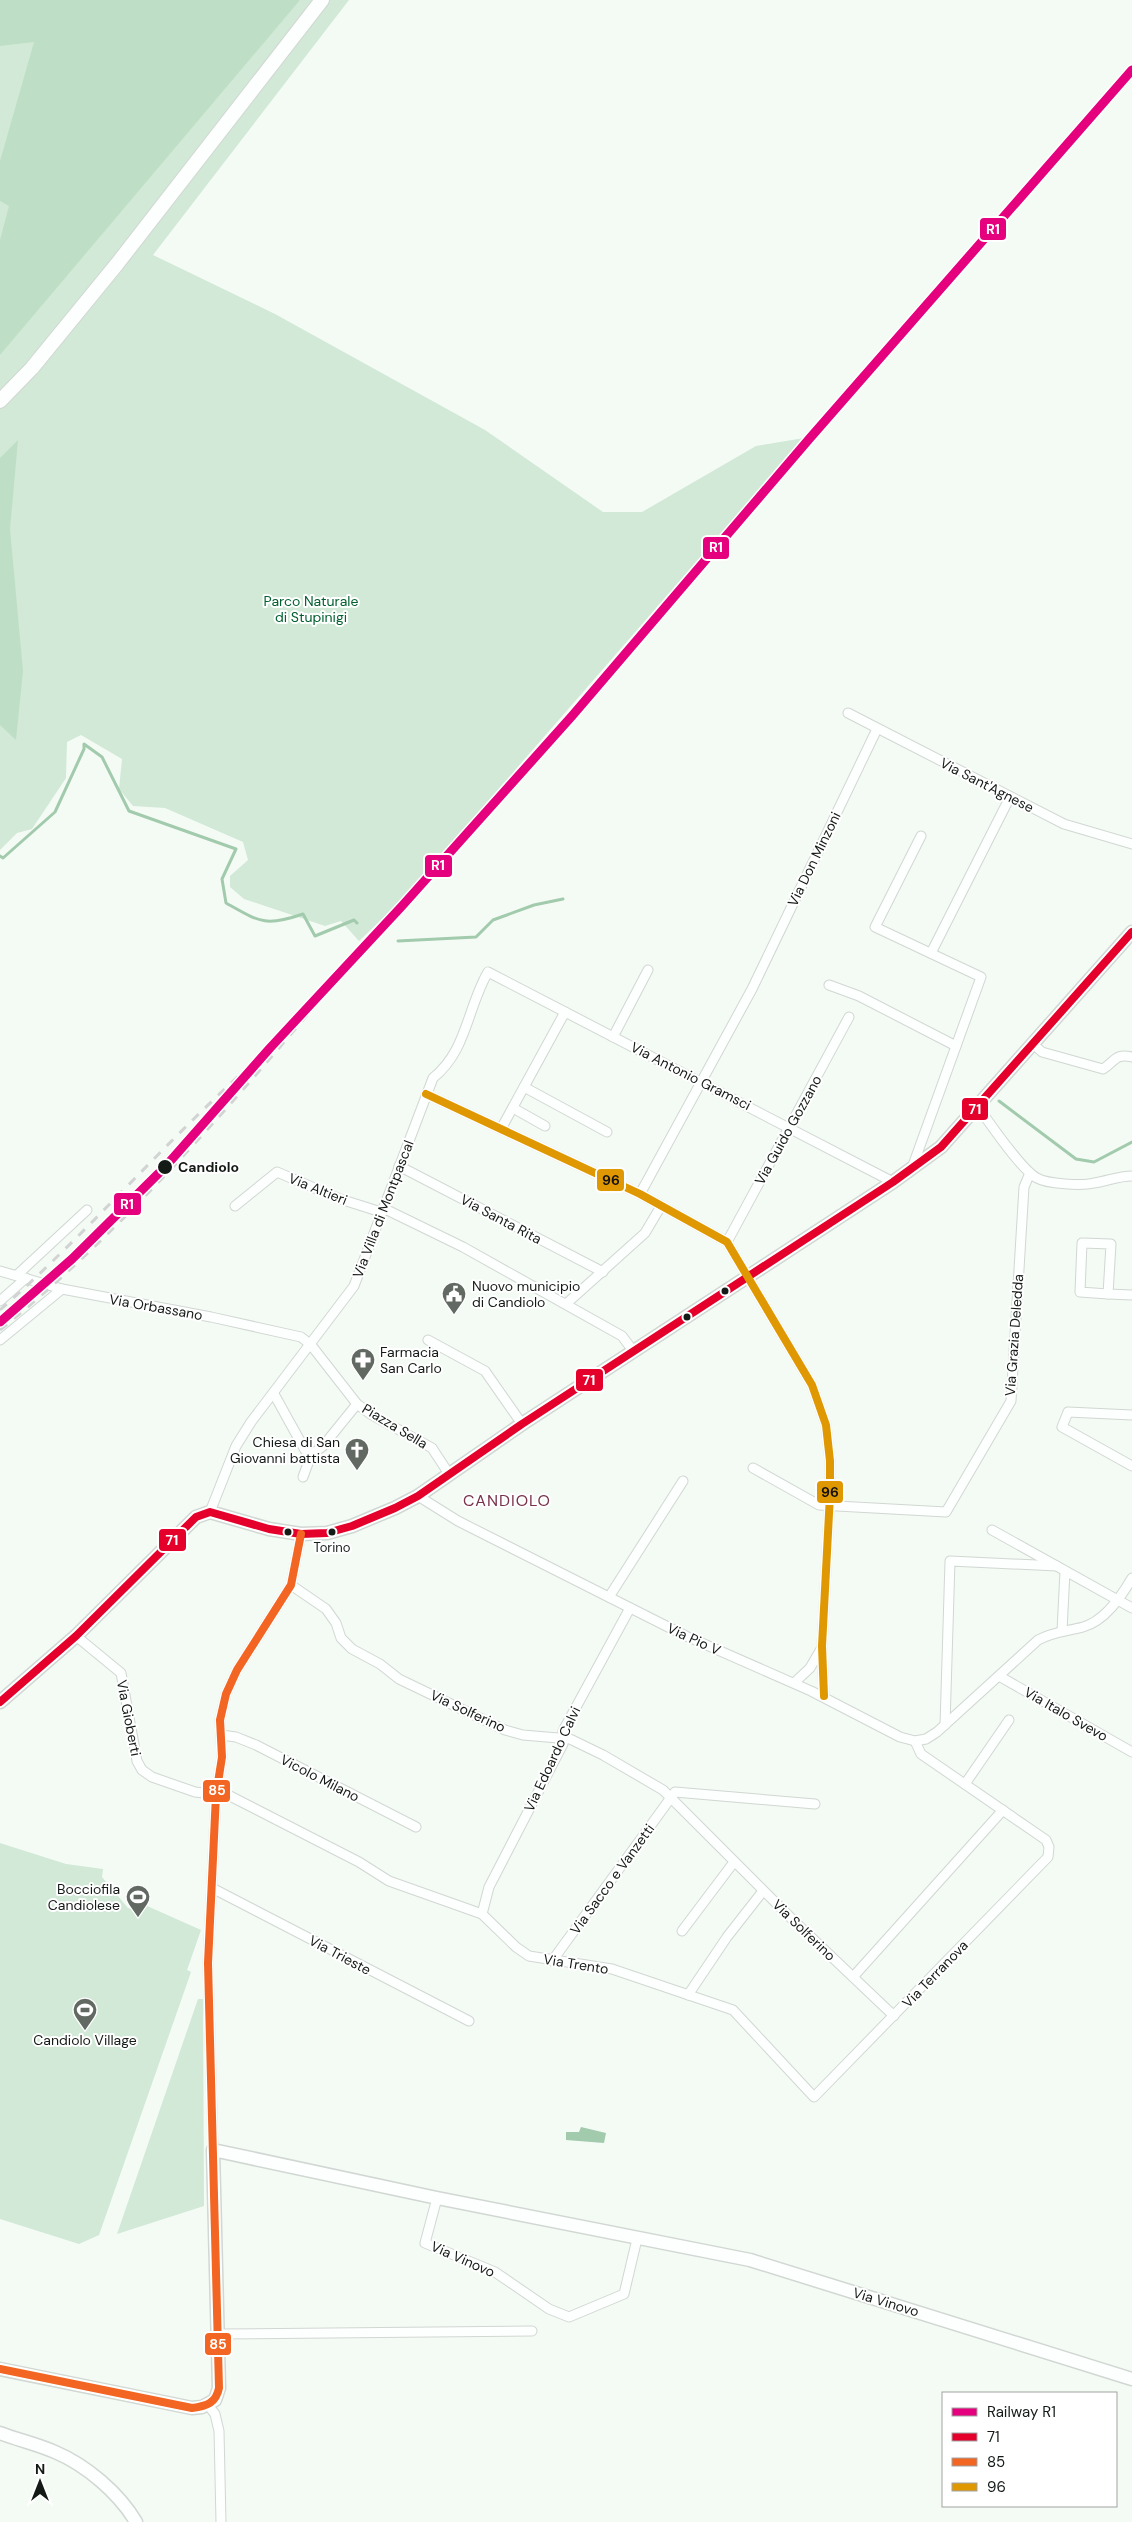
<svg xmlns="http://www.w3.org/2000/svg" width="1132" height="2522" viewBox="0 0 1132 2522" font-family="'DM Sans',sans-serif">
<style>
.green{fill:#d1e9d6}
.forest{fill:#bedfc6}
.water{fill:#a2caac}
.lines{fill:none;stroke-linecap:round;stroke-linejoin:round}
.stream{stroke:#a2caac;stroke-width:3}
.street-casing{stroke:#d1d7d2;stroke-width:11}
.secondary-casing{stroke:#d1d7d2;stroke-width:15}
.primary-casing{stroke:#d1d7d2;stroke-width:16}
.street{stroke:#fdfefe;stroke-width:9}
.secondary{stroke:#fdfefe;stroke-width:12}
.primary{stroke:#fdfefe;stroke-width:14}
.rail{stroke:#d1d4d2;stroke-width:3;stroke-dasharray:9 9;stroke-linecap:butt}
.bus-1-casing{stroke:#fff;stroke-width:11}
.bus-2-casing{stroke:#fff;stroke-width:11}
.bus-3-casing{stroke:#fff;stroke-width:11}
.bus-1{stroke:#e4002b;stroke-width:8}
.bus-2{stroke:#f26522;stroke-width:8}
.bus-3{stroke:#e09802;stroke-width:8}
.rail-1-casing{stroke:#fff;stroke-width:12}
.rail-1{stroke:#e5007d;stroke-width:9}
.stop-dot{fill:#141a15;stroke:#fff;stroke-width:2}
.labels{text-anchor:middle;stroke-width:4;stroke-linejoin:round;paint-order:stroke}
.bus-label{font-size:13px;fill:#141a15;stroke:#fff}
.park-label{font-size:14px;fill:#02602f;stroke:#fff}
.street-label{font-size:14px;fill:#141a15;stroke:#fff}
.stop-label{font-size:14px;font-weight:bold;fill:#141a15;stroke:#fff;text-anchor:start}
.poi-label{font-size:14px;fill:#141a15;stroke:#fff;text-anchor:start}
.quarter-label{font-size:16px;letter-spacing:1px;fill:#793349;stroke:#fff}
.line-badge{stroke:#fff;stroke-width:2}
.badge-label{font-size:14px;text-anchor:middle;font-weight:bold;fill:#fff}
.pale-badge-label{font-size:14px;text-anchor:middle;font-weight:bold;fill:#111}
</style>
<rect width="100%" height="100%" fill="#f4fbf5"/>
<g class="green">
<polygon points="0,0 349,0 153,255 275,314 485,430 603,512 642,512 756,446 804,438 402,900 359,941 341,921 325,926 244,899 230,887 230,876 248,860 243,842 165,808 133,806 119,789 122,759 81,735 67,742 66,778 32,829 17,833 0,850"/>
<polygon points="0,1843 66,1864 103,1869 102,1877 128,1908 133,1909 136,1901 201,1930 187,1970 191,1972 99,2235 79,2244 0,2219"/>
<polygon points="198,1999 203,1999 204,2206 117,2234"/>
</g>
<g class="forest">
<polygon points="0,0 300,0 0,355 0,240 9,206 0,201 0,161 34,42 0,46"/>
<polygon points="18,440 10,529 23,671 16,740 0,725 0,458"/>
</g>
<polygon class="water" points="581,2127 606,2133 604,2143 566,2140 566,2132 579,2132"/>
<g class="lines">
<g class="stream">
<path d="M0,856L3,858L55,812L84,749V744L102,757L129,811L236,849L222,879L226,903C260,922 265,927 303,914L315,936L354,920L357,923"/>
<polyline points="398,941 476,937 493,920 534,905 563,899"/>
<polyline points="999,1101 1076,1159 1094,1162 1132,1142"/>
</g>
<defs>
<g id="street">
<polyline points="848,713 1064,824 1132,844"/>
<polyline points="931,953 1010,797"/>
<polyline points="829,985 859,996 956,1046"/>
<polyline points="613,1037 648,970"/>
<path d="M1033,1044L1042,1052L1103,1069C1115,1061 1116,1053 1132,1057"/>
<polyline points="524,1087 607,1132"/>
<polyline points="426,1094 640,1194 727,1242 812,1385 826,1425 830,1461 830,1495 822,1646 824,1696"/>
<path d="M978,1107C990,1123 1021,1170 1037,1178C1047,1184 1082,1186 1094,1183C1108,1181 1118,1176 1132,1176"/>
<polyline points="513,1108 545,1126"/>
<polyline points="501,1129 565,1012"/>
<polyline points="399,1166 603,1272"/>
<polyline points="912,1168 981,977 875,927 921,836"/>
<polyline points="640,1194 752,989 877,729"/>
<polyline points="235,1206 277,1172 340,1199 381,1212"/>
<polyline points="383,1208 463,1247 622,1336 634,1352"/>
<polyline points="727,1242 849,1017"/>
<polygon points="1082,1243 1111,1244 1108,1294 1080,1292"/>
<polyline points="0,1271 62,1289 211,1317 301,1337 311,1345 357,1404 372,1415 432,1448 449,1474"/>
<polyline points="17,1275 87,1210"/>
<polyline points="1108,1294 1132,1295"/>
<polyline points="0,1301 26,1278"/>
<polyline points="566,1304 645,1233 661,1206"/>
<polyline points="0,1340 62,1289"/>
<polyline points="428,1340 485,1371 522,1424"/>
<polyline points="274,1394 305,1450 311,1455"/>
<polyline points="1132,1415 1068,1412 1062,1427 1132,1466"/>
<polyline points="753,1468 819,1505 946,1512 1011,1401 1024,1187 1030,1173"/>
<polyline points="303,1477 311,1455 323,1446 357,1404"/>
<path d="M418,1496L458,1521L686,1636L811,1691L900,1737L915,1741L926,1739L937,1732L1038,1640C1052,1632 1068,1631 1083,1627C1105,1621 1121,1597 1132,1578"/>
<path d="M210,1512L236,1446L251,1422L354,1286L433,1078C467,1051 467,1008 488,972L893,1182"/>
<polyline points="992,1530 1132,1608"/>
<polyline points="291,1585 326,1609 336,1623 341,1638 352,1649 380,1664 399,1679 505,1730 523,1735 570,1739 603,1755 663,1790 793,1920 894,2016"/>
<polyline points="609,1597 683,1481"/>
<polyline points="1062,1631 1065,1571"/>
<polyline points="76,1636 121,1673 137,1761 142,1770 152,1777 195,1792 230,1796 359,1862 389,1881 482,1914 516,1947 529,1956 612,1969 733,2010 814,2097 1048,1857 1049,1847 1046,1840 921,1754 915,1741"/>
<polyline points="999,1676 1132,1752"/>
<polyline points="794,1683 810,1668 821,1649"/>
<polyline points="945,1725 950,1561 1057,1566"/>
<polyline points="221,1735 236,1737 256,1745 416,1827"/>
<polyline points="965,1784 1009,1720"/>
<polyline points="212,1888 469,2021"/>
<polyline points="482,1914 489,1887 563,1744 563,1731 630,1608"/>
<polyline points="682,1931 734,1862"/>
<polyline points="552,1961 675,1792 815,1804"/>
<polyline points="853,1977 1003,1810"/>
<polyline points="688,1995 727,1937 763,1891"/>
<polyline points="213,2150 208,1963 216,1795 222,1757 220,1720 226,1694 237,1670 291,1585 301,1534"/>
<polyline points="437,2198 425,2243 495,2272 549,2309 569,2317 624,2294 637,2239"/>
<polyline points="217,2334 532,2331"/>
<polyline points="208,2405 215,2414 219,2431 221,2522"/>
</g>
<g id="secondary">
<polyline points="0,1702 76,1636 196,1517 210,1512 269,1529 301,1534 327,1533 352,1526 395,1508 418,1496 522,1424 893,1182 941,1147 1132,932"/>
<polyline points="0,2369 192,2408 202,2407 215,2400 219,2388 213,2150 437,2198 750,2260 1132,2379"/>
<path d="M0,2433C18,2440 37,2444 55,2452C86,2465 119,2493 136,2522"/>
</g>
<polyline id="primary" points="0,401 32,368 117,264 322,0"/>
</defs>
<use href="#street" class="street-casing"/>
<use href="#secondary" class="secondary-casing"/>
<use href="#primary" class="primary-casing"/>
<use href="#street" class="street"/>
<use href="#secondary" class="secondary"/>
<use href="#primary" class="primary"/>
<g class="rail">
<path d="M0,1310C94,1227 175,1130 270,1048"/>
<path d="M0,1330C140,1217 255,1076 371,940"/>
</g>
<defs>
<polyline id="bus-1" points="0,1702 76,1636 196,1517 210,1512 269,1529 301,1534 327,1533 352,1526 395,1508 418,1496 522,1424 893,1182 941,1147 1132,932"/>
<path id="bus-2" d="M0,2369L192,2408C207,2406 216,2403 219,2388L208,1963L216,1795L222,1757L220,1720L226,1694L237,1670L291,1585L301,1534"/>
<polyline id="bus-3" points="426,1094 640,1194 727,1242 812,1385 826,1425 830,1461 830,1495 822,1646 824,1696"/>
</defs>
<use href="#bus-1" class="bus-1-casing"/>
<use href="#bus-2" class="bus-2-casing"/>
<use href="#bus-3" class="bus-3-casing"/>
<use href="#bus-1" class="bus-1"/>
<use href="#bus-2" class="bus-2"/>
<use href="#bus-3" class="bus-3"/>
<defs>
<polyline id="rail-1" points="0,1322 72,1259 165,1167 270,1048 402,906 572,716 810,438 1132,70"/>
</defs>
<use href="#rail-1" class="rail-1-casing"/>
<use href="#rail-1" class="rail-1"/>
</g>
<defs>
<symbol id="civic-pin" viewBox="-11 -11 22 30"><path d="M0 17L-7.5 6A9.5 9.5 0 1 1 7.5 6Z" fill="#626963" stroke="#fff"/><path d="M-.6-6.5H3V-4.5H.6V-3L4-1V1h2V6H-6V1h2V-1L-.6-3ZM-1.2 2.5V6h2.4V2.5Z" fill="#fff"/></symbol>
<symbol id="pharmacy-pin" viewBox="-11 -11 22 30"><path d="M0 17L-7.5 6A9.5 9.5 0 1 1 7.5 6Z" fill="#626963" stroke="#fff"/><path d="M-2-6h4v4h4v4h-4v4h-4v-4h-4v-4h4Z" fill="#fff"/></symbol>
<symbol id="church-pin" viewBox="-11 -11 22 30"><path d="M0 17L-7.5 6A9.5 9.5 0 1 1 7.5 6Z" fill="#626963" stroke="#fff"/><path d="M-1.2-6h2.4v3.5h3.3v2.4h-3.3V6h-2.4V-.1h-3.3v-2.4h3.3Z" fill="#fff"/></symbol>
<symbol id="stadium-pin" viewBox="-11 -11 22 30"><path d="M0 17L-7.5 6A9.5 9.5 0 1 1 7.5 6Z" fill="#626963" stroke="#fff"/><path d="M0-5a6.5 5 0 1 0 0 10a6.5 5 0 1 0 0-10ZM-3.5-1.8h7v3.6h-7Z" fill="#fff"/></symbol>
</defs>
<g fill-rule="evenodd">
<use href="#civic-pin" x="440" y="1280" width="28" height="38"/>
<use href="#pharmacy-pin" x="349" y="1346" width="28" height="38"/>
<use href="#church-pin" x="343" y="1436" width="28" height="38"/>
<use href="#stadium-pin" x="124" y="1883" width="28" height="38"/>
<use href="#stadium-pin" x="71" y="1996" width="28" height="38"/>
</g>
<g class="stop-dot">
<circle cx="165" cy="1167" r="8"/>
<circle cx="725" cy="1291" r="4.5"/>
<circle cx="687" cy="1317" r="4.5"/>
<circle cx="288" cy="1532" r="4.5"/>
<circle cx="332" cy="1532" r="4.5"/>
</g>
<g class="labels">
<g class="bus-label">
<text x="332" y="1552">Torino</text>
</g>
<g class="park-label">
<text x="311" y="606">Parco Naturale<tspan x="311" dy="16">di Stupinigi</tspan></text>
</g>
<g class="street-label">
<text transform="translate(987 785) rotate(27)" y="5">Via Sant'Agnese</text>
<text transform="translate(814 859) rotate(-64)" y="5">Via Don Minzoni</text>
<text transform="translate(691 1076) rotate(27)" y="5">Via Antonio Gramsci</text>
<text transform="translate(788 1130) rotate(-61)" y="5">Via Guido Gozzano</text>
<text transform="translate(318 1189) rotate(22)" y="5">Via Altieri</text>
<text transform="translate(383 1209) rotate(-69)" y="5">Via Villa di Montpascal</text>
<text transform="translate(501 1219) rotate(28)" y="5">Via Santa Rita</text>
<text transform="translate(156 1307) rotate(10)" y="5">Via Orbassano</text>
<text transform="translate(1014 1335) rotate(-86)" y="5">Via Grazia Deledda</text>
<text transform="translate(395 1426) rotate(31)" y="5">Piazza Sella</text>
<text transform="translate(694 1639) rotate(25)" y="5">Via Pio V</text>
<text transform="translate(468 1711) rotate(25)" y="5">Via Solferino</text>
<text transform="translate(1066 1714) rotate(30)" y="5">Via Italo Svevo</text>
<text transform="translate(129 1718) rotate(79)" y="5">Via Gioberti</text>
<text transform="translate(552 1759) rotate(-65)" y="5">Via Edoardo Calvi</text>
<text transform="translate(320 1778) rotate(27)" y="5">Vicolo Milano</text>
<text transform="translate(612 1879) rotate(-54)" y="5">Via Sacco e Vanzetti</text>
<text transform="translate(804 1930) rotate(44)" y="5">Via Solferino</text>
<text transform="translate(340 1955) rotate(28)" y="5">Via Trieste</text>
<text transform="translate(576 1964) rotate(9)" y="5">Via Trento</text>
<text transform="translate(935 1974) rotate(-46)" y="5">Via Terranova</text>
<text transform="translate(463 2259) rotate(24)" y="5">Via Vinovo</text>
<text transform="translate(886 2302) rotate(17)" y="5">Via Vinovo</text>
</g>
<g class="stop-label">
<text x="178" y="1172">Candiolo</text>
</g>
<g class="poi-label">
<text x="472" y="1291">Nuovo municipio<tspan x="472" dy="16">di Candiolo</tspan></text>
<text x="380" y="1357">Farmacia<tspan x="380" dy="16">San Carlo</tspan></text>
<text x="340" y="1447" text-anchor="end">Chiesa di San<tspan x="340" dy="16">Giovanni battista</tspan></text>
<text x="120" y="1894" text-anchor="end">Bocciofila<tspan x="120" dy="16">Candiolese</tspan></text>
<text x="85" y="2045" text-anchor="middle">Candiolo Village</text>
</g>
<g class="quarter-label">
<text x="507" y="1506">CANDIOLO</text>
</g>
</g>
<g class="line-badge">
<rect x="979" y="217" width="28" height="24" rx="5" fill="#e5007d"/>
<rect x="702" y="536" width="28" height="24" rx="5" fill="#e5007d"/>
<rect x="424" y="854" width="29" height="24" rx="5" fill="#e5007d"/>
<rect x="961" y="1097" width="28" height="24" rx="5" fill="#e4002b"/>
<rect x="596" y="1168" width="29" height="24" rx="5" fill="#e09802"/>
<rect x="113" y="1192" width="29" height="24" rx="5" fill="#e5007d"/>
<rect x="575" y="1368" width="29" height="24" rx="5" fill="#e4002b"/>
<rect x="816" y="1480" width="28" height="24" rx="5" fill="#e09802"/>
<rect x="158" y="1528" width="29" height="24" rx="5" fill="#e4002b"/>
<rect x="202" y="1779" width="29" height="24" rx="5" fill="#f26522"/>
<rect x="204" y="2332" width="28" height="24" rx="5" fill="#f26522"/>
</g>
<g class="badge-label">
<text x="993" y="234">R1</text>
<text x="716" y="552">R1</text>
<text x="438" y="870">R1</text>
<text x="975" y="1114">71</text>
<text x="127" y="1209">R1</text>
<text x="589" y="1385">71</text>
<text x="172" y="1545">71</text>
<text x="217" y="1795">85</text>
<text x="218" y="2349">85</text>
</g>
<g class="pale-badge-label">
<text x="611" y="1185">96</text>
<text x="830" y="1497">96</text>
</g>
<rect x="942" y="2392" width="175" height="115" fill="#ffffff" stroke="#a1a3a1"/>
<rect x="952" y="2408" width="25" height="8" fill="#e5007d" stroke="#a1a3a1"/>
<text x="987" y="2417" font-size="15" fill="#141a15">Railway R1</text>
<rect x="952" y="2433" width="25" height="8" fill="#e4002b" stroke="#a1a3a1"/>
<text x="987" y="2442" font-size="15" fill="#141a15">71</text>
<rect x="952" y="2458" width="25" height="8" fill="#f26522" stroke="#a1a3a1"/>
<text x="987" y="2467" font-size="15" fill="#141a15">85</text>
<rect x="952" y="2483" width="25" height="8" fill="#e09802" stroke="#a1a3a1"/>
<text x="987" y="2492" font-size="15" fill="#141a15">96</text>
<g transform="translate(40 2482)" stroke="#ffffff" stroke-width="4" paint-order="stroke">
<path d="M0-4L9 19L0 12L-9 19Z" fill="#141a15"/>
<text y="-8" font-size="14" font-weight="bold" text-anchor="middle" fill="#141a15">N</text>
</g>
</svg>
